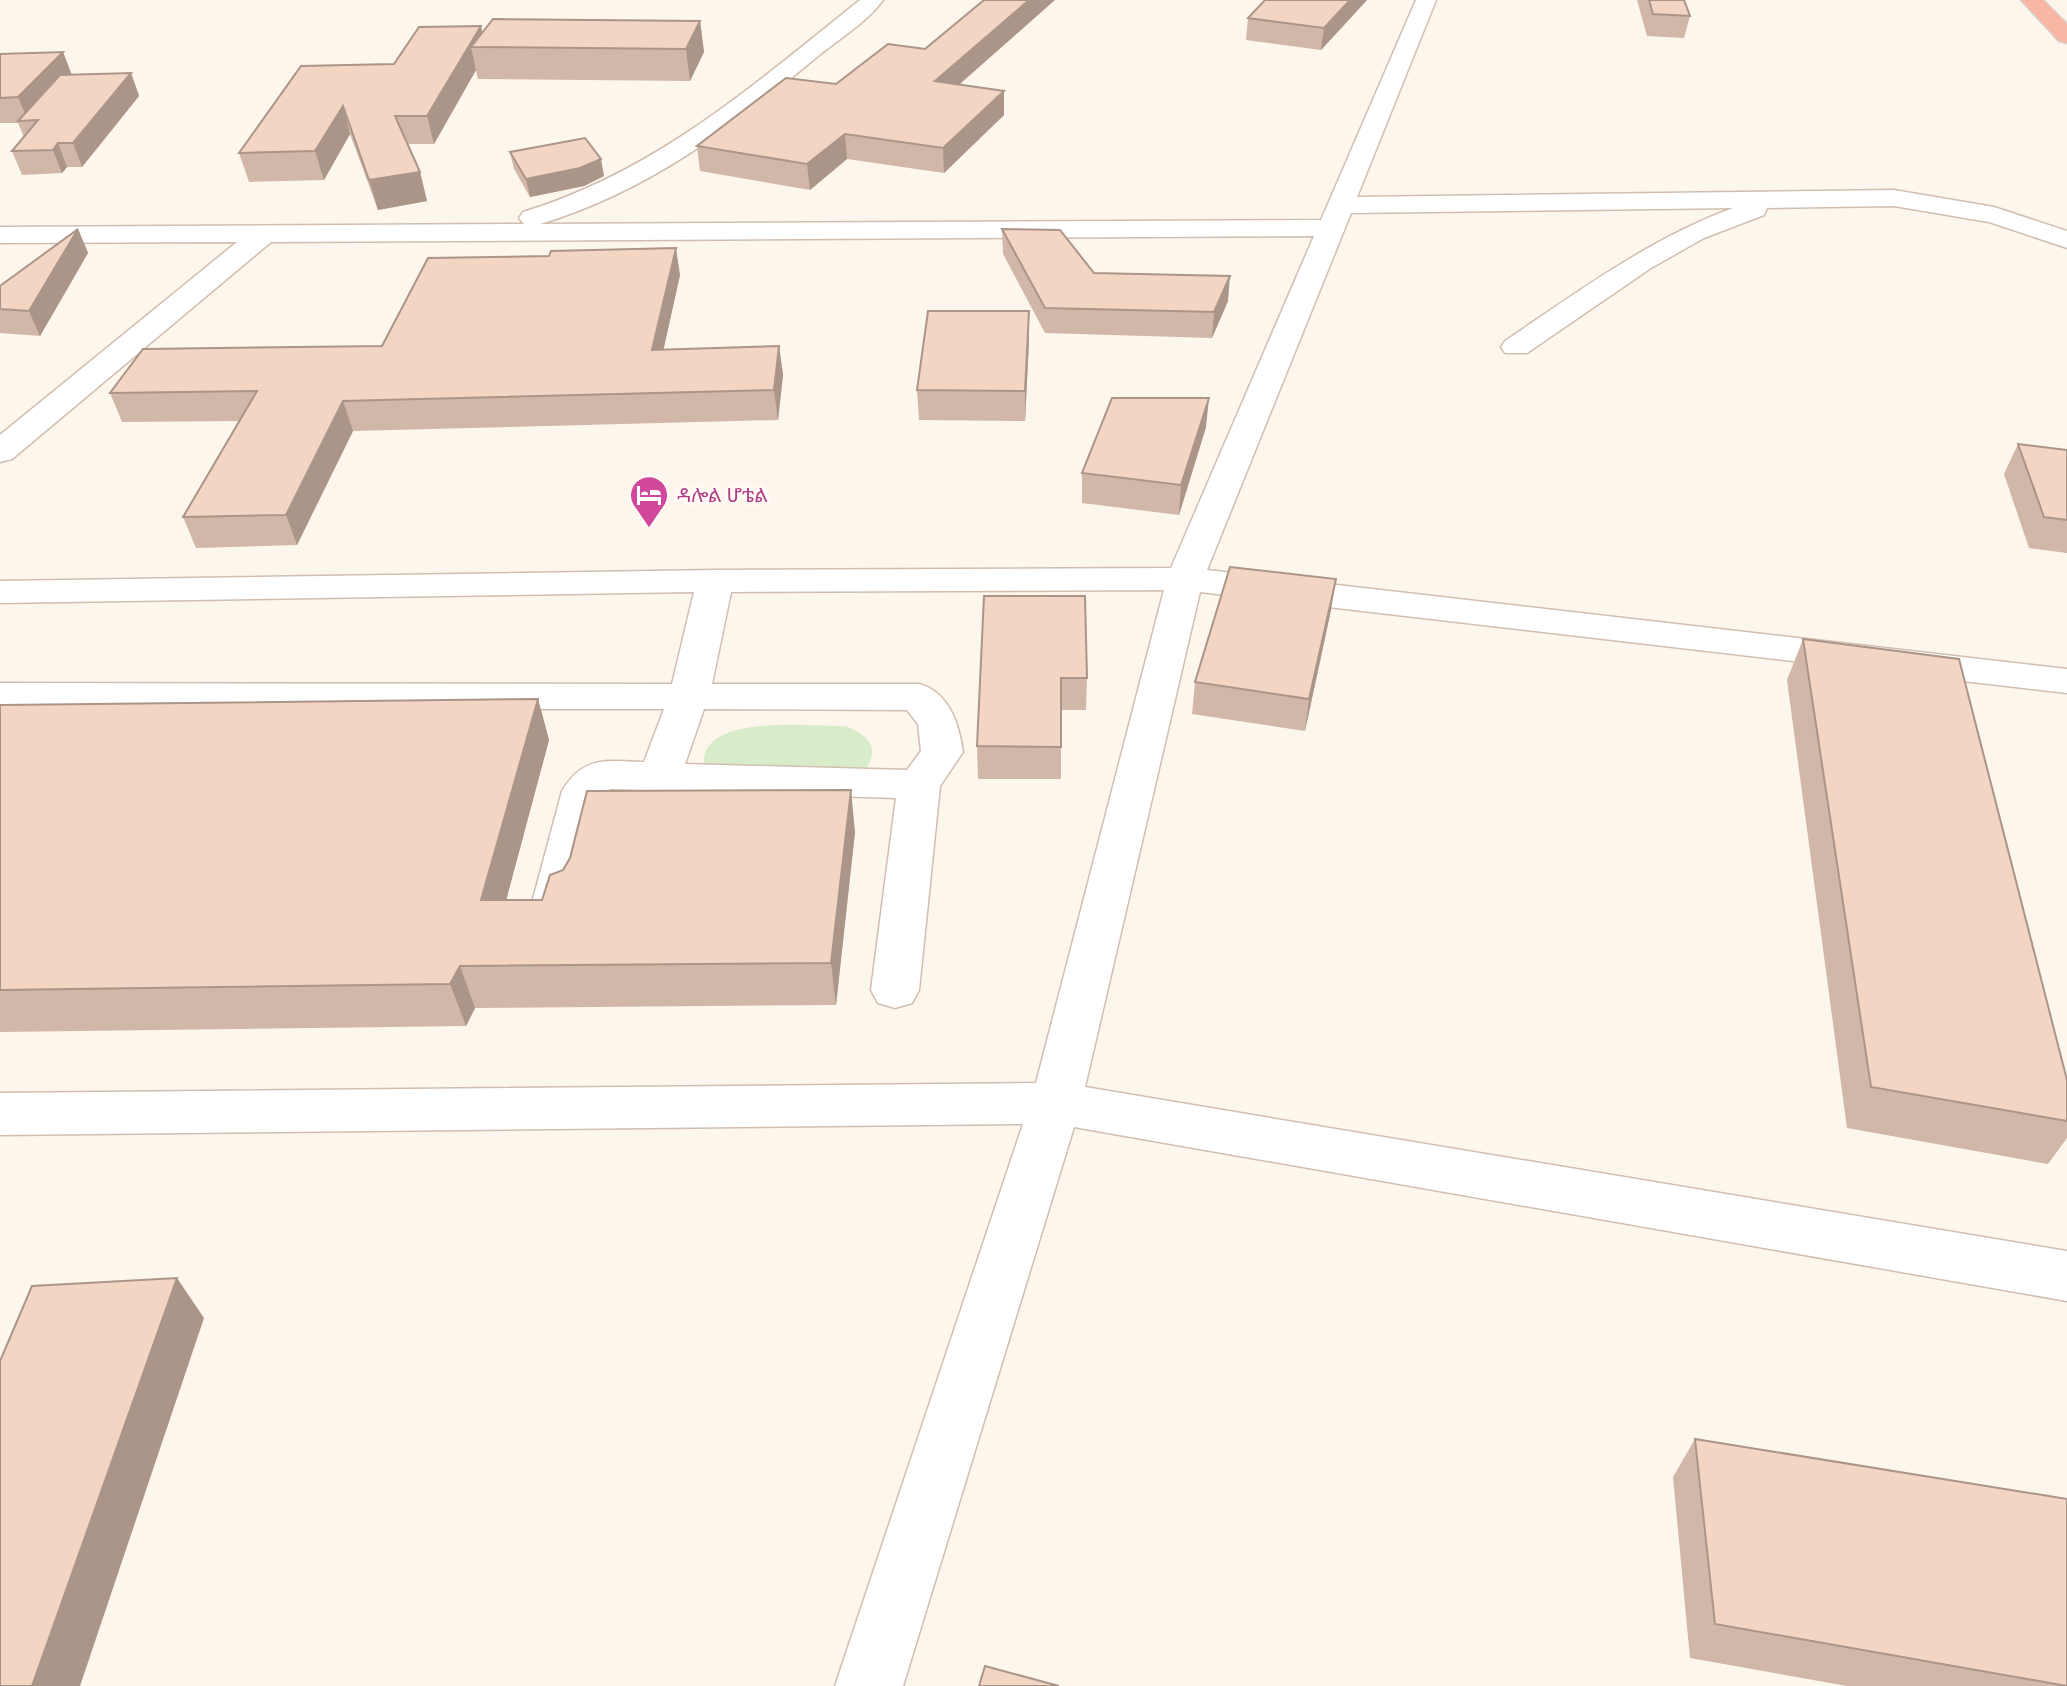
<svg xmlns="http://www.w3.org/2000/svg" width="2067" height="1686" viewBox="0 0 2067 1686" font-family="'Public Sans','Noto Sans Ethiopic',sans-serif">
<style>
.green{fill:#d8ecc9}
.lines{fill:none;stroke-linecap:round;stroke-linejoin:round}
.minor-casing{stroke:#d1beb0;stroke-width:3}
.highway-casing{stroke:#dad1cd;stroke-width:3}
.minor{fill:#fff;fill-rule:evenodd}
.highway{fill:#f7b7a3;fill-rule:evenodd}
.wall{fill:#d1b7a8}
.shaded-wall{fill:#aa9588}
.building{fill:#f3d5c3;stroke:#aa9588;stroke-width:2}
.labels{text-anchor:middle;stroke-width:7;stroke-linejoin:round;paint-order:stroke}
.far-hotel-label{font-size:20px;fill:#b23c85;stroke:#fffaf3;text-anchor:start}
</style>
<rect width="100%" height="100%" fill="#fdf6ec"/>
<path class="green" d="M845,726C868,734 881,748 865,770L704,766C698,712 812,727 845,726Z"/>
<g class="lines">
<defs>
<path id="minor" d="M860,0H883C867,22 839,39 818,56C733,127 648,192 540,224L1321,220L1416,0H1436L1357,197L1894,190L1994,207L2067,231V248L1989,222L1894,206L1767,208L1764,215L1704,238L1651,268L1527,353H1505L1501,347L1505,341C1579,291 1649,239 1733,208L1351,213L1207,570L2067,669V693L1200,592L1085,1087L2067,1251V1301L1074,1127L903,1686H835L1023,1124L0,1135V1093L1036,1083L1164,590L731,592L712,684H919C949,692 959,724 963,752L940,786L919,990L912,1003L895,1008L878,1003L871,990L896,798L610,789L603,796L579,899L572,911L556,915L540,911L533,899L562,791C584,755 606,761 644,762L664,709H0V683L672,684L694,592L0,603V581L715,570L1171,568L1314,236L271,242L12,459L0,462V435L237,242L0,243V227L524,224L519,218L523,212C657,171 752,86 860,0ZM704,709L907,710L918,724L921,751L907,770L685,764Z"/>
<polygon id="highway" points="2021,0 2043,0 2067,24 2067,43 2059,41"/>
</defs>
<use href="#minor" class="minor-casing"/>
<use href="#highway" class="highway-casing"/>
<use href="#minor" class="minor"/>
<use href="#highway" class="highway"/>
</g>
<g class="wall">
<polygon points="1367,0 1321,50 1246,40 1248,18"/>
<polygon points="1637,0 1684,0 1690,16 1684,38 1647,36"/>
<polygon points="700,21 704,52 690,81 478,79 476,70 434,144 408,144 420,172 427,201 378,210 350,134 324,180 249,182 239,153 394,64 481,26 482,33"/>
<polygon points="925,49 960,85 1004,115 944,173 847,159 810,190 700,171 697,146 836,84"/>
<polygon points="63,52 72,75 131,73 139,96 82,167 67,167 62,173 22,175 12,151 24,137 18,123 0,123 0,54"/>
<polygon points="510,152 604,176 584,186 530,197 514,169"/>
<polygon points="78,229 88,253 40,336 0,333 0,286"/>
<polygon points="1002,229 1094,273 1228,301 1212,338 1045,333 1003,254"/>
<polygon points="680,275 663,350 779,346 783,375 778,420 353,431 297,545 196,548 183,517 240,421 122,422 110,393 382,346"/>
<polygon points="1029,340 1025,421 919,420 917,390"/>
<polygon points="1206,427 1179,515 1082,503 1082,473"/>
<polygon points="2018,444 2067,450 2067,553 2029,548 2004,474"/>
<polygon points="984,596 1087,678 1086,710 1061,710 1061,779 978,779 977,746"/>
<polygon points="1331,610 1305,731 1192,714 1195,682"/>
<polygon points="1803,639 2067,1080 2067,1138 2048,1164 1847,1128 1787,680"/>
<polygon points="538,699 549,740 506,900 542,900 855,832 836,1005 475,1008 466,1026 0,1032 0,705"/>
<polygon points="1695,1439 2067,1686 1847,1686 1690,1658 1673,1477"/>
</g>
<g class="shaded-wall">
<polygon points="1029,0 1055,0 936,105 935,81"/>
<polygon points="1350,0 1367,0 1321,50 1324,28"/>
<polygon points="700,21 704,52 690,81 686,49"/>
<polygon points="481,26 485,47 471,47 476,70 434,144 427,116"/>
<polygon points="63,52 72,76 28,121 18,97"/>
<polygon points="131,73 139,96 82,167 73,143"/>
<polygon points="1004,91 1004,115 944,173 943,148"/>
<polygon points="343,106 350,134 324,180 315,151"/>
<polygon points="845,134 847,159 810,190 807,164"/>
<polygon points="58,143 67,167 62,173 53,150"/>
<polygon points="601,159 604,176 584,186 530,197 526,179"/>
<polygon points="420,172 427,201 378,210 369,180"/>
<polygon points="78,229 88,253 40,336 29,311"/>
<polygon points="676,248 680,275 657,379 652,350"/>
<polygon points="1230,276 1228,301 1212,338 1214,312"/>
<polygon points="1029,311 1029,340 1025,421 1025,391"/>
<polygon points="779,346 783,375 778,420 774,390"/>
<polygon points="1209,398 1206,427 1179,515 1181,485"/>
<polygon points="343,401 353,431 297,545 286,515"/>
<polygon points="1336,579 1331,610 1305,731 1309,699"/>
<polygon points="538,699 549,740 495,942 481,900"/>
<polygon points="851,790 855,832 836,1005 831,963"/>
<polygon points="460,966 475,1008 466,1026 450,984"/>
<polygon points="177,1278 204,1318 80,1686 32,1686"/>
</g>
<g class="building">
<polygon points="984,0 1029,0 935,81 1004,91 943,148 845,134 807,164 697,146 786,78 836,84 888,44 925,49"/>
<polygon points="1265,0 1350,0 1324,28 1248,18"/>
<polygon points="1649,0 1684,0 1690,16 1653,14"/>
<polygon points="493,19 700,21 686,49 471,47"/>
<polygon points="481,26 427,116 395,116 420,172 369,180 343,106 315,151 239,153 301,66 394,64 419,27"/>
<polygon points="63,52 18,97 0,98 0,54"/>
<polygon points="131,73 73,143 58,143 53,150 12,151 38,120 18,121 60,75"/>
<polygon points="585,138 601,159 580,168 526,179 510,152"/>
<polygon points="78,229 29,311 0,309 0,286"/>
<polygon points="1002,229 1060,230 1094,273 1230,276 1214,312 1045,308"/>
<polygon points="676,248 652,350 779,346 774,390 343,401 286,515 183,517 257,391 110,393 143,349 382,346 428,258 549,256 551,251"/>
<polygon points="928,311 1029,311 1025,391 917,390"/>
<polygon points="1112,398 1209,398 1181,485 1082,473"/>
<polygon points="2018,444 2067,450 2067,520 2044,517"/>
<polygon points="1230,567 1336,579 1309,699 1195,682"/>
<polygon points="984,596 1085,596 1087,678 1061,678 1061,747 977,746"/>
<polygon points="1803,639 1959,659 2067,1080 2067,1121 1871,1087"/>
<polygon points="538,699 481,900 542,900 550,875 563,870 570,858 587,791 851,790 831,963 460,966 450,984 0,990 0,705"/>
<polygon points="177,1278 32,1686 0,1686 0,1361 32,1286"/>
<polygon points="1695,1439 2067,1499 2067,1686 1715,1624"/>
<polygon points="985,1666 1059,1686 979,1686"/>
</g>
<defs>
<symbol id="hotel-pin" viewBox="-11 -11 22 30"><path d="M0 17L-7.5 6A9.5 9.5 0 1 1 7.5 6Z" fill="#d1479c" stroke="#fffaf3"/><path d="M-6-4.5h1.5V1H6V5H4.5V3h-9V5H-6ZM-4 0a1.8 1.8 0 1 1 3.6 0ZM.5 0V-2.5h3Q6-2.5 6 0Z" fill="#fff"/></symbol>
</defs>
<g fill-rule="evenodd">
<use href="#hotel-pin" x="627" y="473" width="44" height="60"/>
</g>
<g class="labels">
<g class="far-hotel-label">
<text x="677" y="502">ዳሎል ሆቴል</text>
</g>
</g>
</svg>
